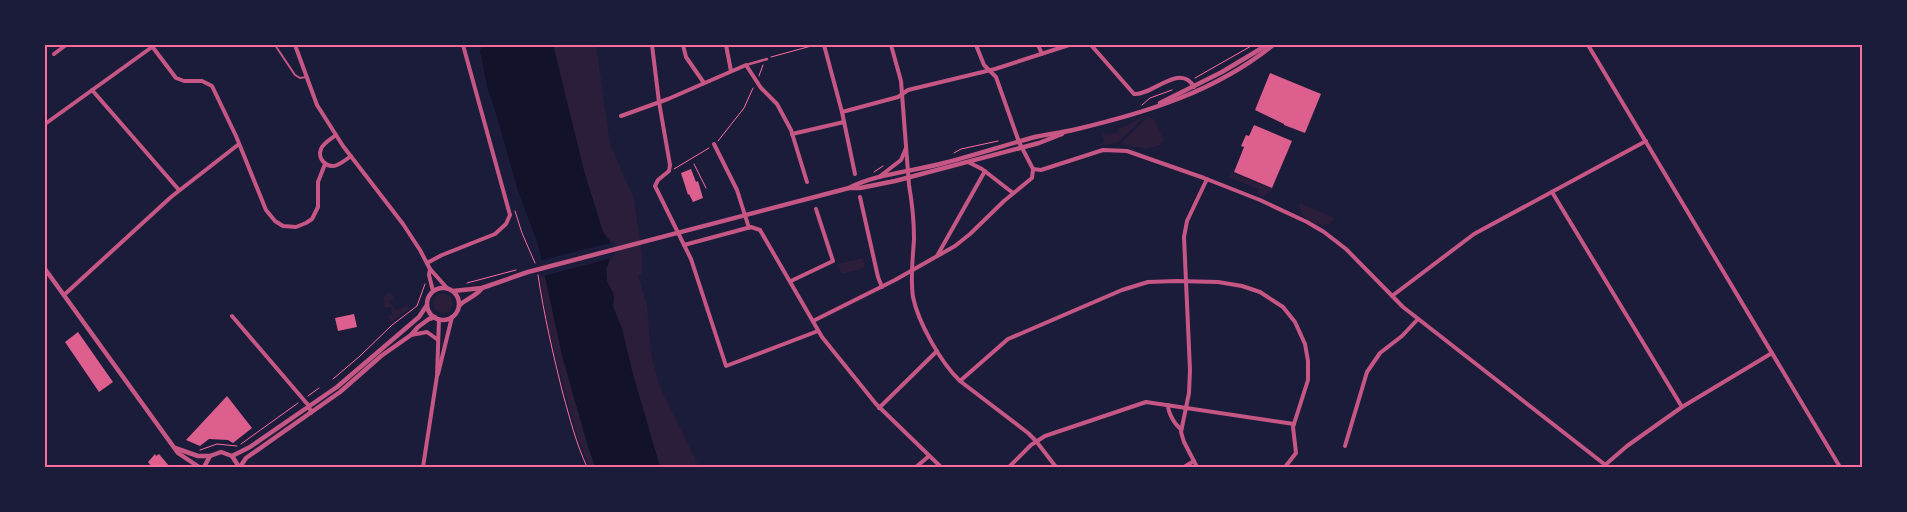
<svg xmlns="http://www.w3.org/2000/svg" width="1907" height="512" viewBox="0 0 1907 512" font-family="Inter,sans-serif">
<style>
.green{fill:#2a1e3b}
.water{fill:#12122b}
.pier{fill:#1b1b3a}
.building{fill:#dd5f8e}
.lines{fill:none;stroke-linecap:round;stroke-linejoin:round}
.path{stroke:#ff6b9d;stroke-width:1}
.service{stroke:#c65784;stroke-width:2}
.pedestrian{stroke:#c65784;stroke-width:2.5}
.minor{stroke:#c65784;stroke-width:4}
.tertiary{stroke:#c65784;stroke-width:4.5}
.neatline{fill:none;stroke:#ff6b9d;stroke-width:2}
</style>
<rect width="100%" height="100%" fill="#1b1b3a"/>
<g class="green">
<polygon points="553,45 596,45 610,144 634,199 642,254 642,273 638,275 647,306 651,353 660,387 699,467 660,467 632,371 622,329 612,306 614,298 613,293 607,281 606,269 613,252 610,240 603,232 584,171"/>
<path d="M1146,115L1117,143L1095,146L1104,142L1102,133H1104L1106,135L1119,132L1118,129C1129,126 1136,119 1146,115Z"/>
<polygon points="1148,117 1154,119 1164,139 1160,145 1147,149 1120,144"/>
<polygon points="1232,173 1273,189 1265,196 1259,196 1257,194 1259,189 1229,177"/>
<path d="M1300,203L1334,218L1330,224C1318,228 1296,217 1300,203Z"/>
<polygon points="863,258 865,268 842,274 837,264"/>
<polygon points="545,276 562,355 587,443 595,467 589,467 576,432 549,331 540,277"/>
<polygon points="389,292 394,298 389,302 397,310 406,306 403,302 404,302 410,308 390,323 387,321 390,321 389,317 386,316 392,315 391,307 385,308 383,302 385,301 383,298"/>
<circle cx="443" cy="303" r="10"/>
</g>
<polygon class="water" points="482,45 553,45 584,171 603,232 613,246 613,252 606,269 607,281 613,293 614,298 613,306 622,329 632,371 660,467 595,467 587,443 562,355 538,244 518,191 495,110 488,90 480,51"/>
<polygon class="pier" points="614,242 615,252 613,258 543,276 538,261"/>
<g class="building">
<polygon points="1270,73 1321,94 1305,133 1284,125 1284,124 1255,110"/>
<polygon points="1254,125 1292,141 1272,188 1234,172 1244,147 1241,146 1246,135 1249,136"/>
<polygon points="691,169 696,182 698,181 703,198 693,202 689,194 688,195 681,173"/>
<polygon points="354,314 357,327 338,331 335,318"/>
<polygon points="78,332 113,382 99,392 65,342"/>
<polygon points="227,396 252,428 233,443 228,440 209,439 200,446 186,440"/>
<polygon points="155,454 156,456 159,454 170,467 149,467 151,466 148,462"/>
</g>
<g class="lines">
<g class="path">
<polyline points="771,57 815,45"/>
<polyline points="759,76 763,65"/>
<polyline points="1195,78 1253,45"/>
<polyline points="1142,105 1150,98 1172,90"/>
<polyline points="718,141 744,108 753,88"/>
<polyline points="954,153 961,149 998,141"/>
<polyline points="694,164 706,188"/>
<polyline points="674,169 709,148"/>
<polyline points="874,172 883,166"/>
<polyline points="515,211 522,233 535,263"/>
<path d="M538,275C544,315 553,354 563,394C570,419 576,443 587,467"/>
<polyline points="467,283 516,270"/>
<polyline points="333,379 360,356 392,325 417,306 425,284"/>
<polyline points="308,396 319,388"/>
<polyline points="241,444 298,403"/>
<polyline points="200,450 217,444 237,446"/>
</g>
<polyline class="service" points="275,45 295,75 300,78 306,77"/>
<polyline class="pedestrian" points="746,65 767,59"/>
<g class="minor">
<polyline points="151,45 176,78 184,81 202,81 212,86 236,136 266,210 275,221 283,226 296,227 306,223 312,219 318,207 318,182 325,164"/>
<polyline points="295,45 317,105 343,146 403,224 420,250 430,269 429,275 433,291"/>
<polyline points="652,45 659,102 670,165 669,171 658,180 655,186 691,259 726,366 818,331"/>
<polyline points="683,45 686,57 704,83"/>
<polyline points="726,45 731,71"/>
<polyline points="824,45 842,112 855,174"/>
<path d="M891,45L901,81L909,185C912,202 914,221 914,239C913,258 910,277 913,297C918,322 941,363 960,381L1028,433L1036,441L1056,467"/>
<polyline points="1038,45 1042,54"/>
<path d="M1091,45L1134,94C1152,96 1180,62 1194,87"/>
<polyline points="1588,45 1840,467"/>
<polyline points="54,54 66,45"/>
<polyline points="92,90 179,190"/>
<polyline points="842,112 898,97 908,90 995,69 1069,45"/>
<polyline points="621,116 668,99 746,65 761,88 777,104 791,130 807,182"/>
<polyline points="45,124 152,47"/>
<polyline points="792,134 844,122"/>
<path d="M336,135C331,139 323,143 321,149C317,159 327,169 337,165C342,163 347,159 351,156"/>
<polyline points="714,144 737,190 749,228"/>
<polyline points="968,162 982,169 1013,193"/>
<polyline points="1033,169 1041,170 1103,150 1127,151 1204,178 1260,200 1307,222 1324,232 1346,249 1403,307 1608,467"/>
<polyline points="879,177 901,160 906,148"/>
<polyline points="1552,192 1682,407 1627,446 1605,465"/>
<polyline points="860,197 878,277 882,287"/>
<polyline points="684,245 751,227 760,230 822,337 876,404 941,467"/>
<polyline points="937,256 985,171"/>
<polyline points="427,263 442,255 495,234 506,224 510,215 463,45"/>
<polyline points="430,269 447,288"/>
<polyline points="791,281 833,261 816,209"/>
<polyline points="64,295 171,197 239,144"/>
<polyline points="1392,296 1474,234 1646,141"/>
<polyline points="232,316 309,406 311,413"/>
<polyline points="813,321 895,280 955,246 970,234 1004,201 1032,178 1033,169 1019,142 996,77 984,65 976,45"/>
<polyline points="411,335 427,332 438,340"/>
<polyline points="438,374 452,317"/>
<polyline points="960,381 1008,339 1122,290 1148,282 1177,281 1218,282 1242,286 1260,292 1283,307 1295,322 1305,344 1308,361 1308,380 1293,427 1296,453 1285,467"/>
<path d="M1168,405C1168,413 1175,425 1181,429"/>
<polyline points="1682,407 1772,353"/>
<polyline points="879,408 937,351"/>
<polyline points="1345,446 1367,372 1380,353 1402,336 1418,319"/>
<polyline points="423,467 437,376 439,319"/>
<polyline points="916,467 929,456"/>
<polyline points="1009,467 1031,445 1045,436 1146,402 1294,424"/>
<polyline points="1184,467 1194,461"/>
<polyline points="1197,467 1184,442 1181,432 1189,393 1190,370 1184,237 1187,221 1207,179"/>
</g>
<g class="tertiary">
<polyline points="1160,103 1222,72 1267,45"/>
<polyline points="850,188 860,188 895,181 1039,143 1062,134"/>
<polyline points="45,269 178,453 199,467"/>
<circle cx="443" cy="304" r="16"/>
<path d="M453,291L482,288L528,272L849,188C875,174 915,171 944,163C975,155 1005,145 1035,137C1048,134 1060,133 1073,130C1145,113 1215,92 1273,45"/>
<path d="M459,306C465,299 477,296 482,288"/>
<polyline points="175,448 198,456 210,456"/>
<polyline points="232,456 250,447 337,387 419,317 427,305"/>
<polyline points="204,467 210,456 221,452 232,456 239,467"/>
<polyline points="240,467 246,458 340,392 381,356 411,335 418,327 429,319 435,317"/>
</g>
</g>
<rect width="1907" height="512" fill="none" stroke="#1b1b3a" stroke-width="92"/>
<rect x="46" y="46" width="1815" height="420" class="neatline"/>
</svg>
